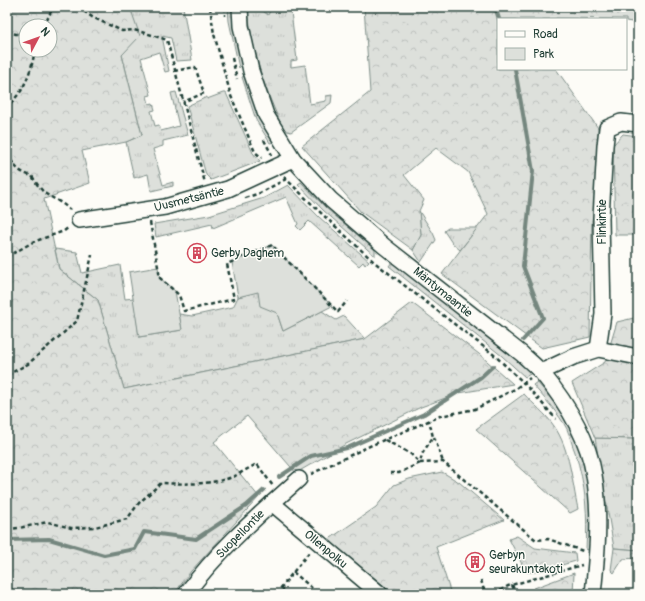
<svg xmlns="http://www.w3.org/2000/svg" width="645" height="601" viewBox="0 0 645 601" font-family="Pangolin,sans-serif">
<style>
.grass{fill:url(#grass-tufts);stroke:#7e8e88}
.forest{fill:url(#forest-crowns);stroke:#7e8e88;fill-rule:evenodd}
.green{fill:#dde0db;stroke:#7e8e88}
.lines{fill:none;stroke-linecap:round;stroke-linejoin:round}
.stream{stroke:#75877f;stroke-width:4}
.minor-casing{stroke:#1f3d34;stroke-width:18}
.path{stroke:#1f3d34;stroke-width:2.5;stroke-dasharray:4 3;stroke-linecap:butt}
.minor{stroke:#fdfcf7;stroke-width:15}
.labels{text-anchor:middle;stroke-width:3;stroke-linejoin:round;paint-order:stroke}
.street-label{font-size:12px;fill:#1f3d34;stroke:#fdfcf7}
.poi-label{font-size:12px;fill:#1f3d34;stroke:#fdfcf7;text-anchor:start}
</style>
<defs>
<pattern id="grass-tufts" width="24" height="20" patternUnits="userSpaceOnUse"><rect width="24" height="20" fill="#dde0db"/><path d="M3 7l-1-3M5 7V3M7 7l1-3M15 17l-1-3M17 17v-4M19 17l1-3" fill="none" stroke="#bdc1bd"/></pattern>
<pattern id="forest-crowns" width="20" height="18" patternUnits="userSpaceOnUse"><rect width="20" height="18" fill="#dde0db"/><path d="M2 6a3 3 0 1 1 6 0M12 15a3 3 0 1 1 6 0" fill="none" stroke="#bdc1bd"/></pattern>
</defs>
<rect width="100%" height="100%" fill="#fdfcf7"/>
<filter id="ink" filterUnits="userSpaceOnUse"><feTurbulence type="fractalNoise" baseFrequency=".025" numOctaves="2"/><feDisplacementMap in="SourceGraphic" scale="8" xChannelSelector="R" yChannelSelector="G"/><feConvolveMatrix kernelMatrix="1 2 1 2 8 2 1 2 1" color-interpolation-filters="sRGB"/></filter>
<g filter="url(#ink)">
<g class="grass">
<polygon points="111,7 183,7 192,60 176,61 171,38 162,36 169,71 165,72 159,52 141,58 151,95 147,96 149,104 153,103 155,110 151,111 155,126 159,125 161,131 179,126 171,93 176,92 188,135 163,141 163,146 153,149 163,185 173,182 173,186 151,191 148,174 134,178 126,142 142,135 122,55 131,10"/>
<polygon points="228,7 233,7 233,20 242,64 239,68 229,21"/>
<path d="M248,7H298V11L291,12L297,60L291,61V67L305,65L310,104L326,101V96L332,95L331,103L291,132L284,130C265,91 251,50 248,7Z"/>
<polygon points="245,76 247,80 274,142 270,143 256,120 242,77"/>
<polygon points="223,93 226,93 253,153 260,161 211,180 206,175 187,106 207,97 207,99"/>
<polygon points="301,182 326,208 375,250 375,256 323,210 298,184"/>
<polygon points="288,185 319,217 369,261 365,265 363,262 359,266 309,221 300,230 296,226 298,224 286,197 213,228 212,224 156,237 154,224 209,215 264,198"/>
<polygon points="419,211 433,233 436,240 421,262 413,250 421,235"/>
<polygon points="448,228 478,228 460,250 452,243 444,231"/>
<polygon points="55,249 77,252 82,273 120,265 125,299 134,298 139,337 182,330 179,314 192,316 233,307 238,297 258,291 277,313 283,331 322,311 336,320 344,316 365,339 124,389 98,300 59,269"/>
<polygon points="392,262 507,350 532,373 525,377 502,356 389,266"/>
<path d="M537,382C585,436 591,480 591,549L586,550C588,515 586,486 575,452C572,445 570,436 567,429C559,414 544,398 533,385Z"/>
<polygon points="595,438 638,439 638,550 614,548"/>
</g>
<g class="forest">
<path d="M7,7H111L131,10L140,36L122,55L142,135L126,142L82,151L90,183L44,199L59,269L98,300L124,389L365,339L412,303L479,354L513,384L459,393L421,407L346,444L296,473L247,416L214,442L259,497L191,571L174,594H7ZM26,26H50V50H26Z"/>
<polygon points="258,7 272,7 268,15"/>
<polygon points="364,7 638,7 638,23 626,21 626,19 556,18 555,19 498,19 498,69 556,69 598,128 601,189 592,220 590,337 542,348 442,274 488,214 468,172 436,148 404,175 424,200 419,211 421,235 413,250 361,212 302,146 370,92"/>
<polygon points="623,134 638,136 638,235 615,235 613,145"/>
<polygon points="638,317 638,439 595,438 572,383 605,362 617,322"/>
<path d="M524,394C533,404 546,414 554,426C570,449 572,482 578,509L570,513L476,429Z"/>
<polygon points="442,472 459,482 504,520 436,547 451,594 394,594 328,540 376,507 394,485 409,479"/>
<polygon points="517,536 535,548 575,553 576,561 536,572 526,572 509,539"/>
<polygon points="614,548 638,550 638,558 623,559 614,573 611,570"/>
<polygon points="574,573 573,594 537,594 534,588"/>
</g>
<g class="green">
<polygon points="272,245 332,306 283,331 277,313 260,306 258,292 238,297 232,262"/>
<polygon points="158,267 160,278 175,291 182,330 139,337 129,272"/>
</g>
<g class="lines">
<g class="stream">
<polyline points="495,7 499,19"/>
<polyline points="515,69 533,171 523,266 543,318 523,340"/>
<polyline points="279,477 311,456 347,448 424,414 481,377 493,366"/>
<polyline points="7,540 49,539 104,555 135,549 144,532 196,539 246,506 264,490"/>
</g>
<defs>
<g id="minor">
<path d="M240,7L241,26L251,71L266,115L293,159L331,200L384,246L522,354C528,360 536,366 542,373C566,402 588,437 594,475C601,515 597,555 593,594"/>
<polyline points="79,220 165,207 228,189 293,159"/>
<polyline points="598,349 603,314 601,218 605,146 607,128 621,122 638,124"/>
<polyline points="541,372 573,357 598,349 638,357"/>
<polyline points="272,503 380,594"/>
<path d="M186,594C218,550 259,515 299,479"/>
</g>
</defs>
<use href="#minor" class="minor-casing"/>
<g class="path">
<polyline points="78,7 92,17 122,31 134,30 152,35 167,40 205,183"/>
<polyline points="210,7 214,34 231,96 255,152 262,158"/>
<polyline points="225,7 225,16"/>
<polyline points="42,26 47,20 53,7"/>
<polyline points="7,32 16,34 26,34"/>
<polyline points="232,58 237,79"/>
<polyline points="174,71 195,67 204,93 183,102"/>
<path d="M7,109C11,102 16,98 21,91C26,83 35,60 34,50"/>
<polyline points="7,125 7,129"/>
<polyline points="264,140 272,155"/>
<path d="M7,154C15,166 17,172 32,176C36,183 40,189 46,194C55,200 62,202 70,210"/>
<polyline points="284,177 321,213 373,261 493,354 524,383 556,419"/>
<polyline points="245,198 260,193 286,179"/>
<polyline points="150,222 160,278 179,295 184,311 234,299 227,264 272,245 338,312 347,301"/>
<polyline points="7,257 33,242 64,231 69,227"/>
<polyline points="7,375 28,364 77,321 92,255"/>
<polyline points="434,437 443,462"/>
<polyline points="385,440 411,454 420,463 443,462 536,540 548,539 583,551"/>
<polyline points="390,473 399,473 420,463 422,454 433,437 429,420"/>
<polyline points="311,474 372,445 440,416 475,409 515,389 530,378"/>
<path d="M7,529L19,528L48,522L71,528L95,527L127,519L139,503L161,483C183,484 214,485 235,476C242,472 249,468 257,464L273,486"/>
<polyline points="293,572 319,594"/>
<polyline points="481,580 485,594"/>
<polyline points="512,585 516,594"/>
<polyline points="281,587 289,594"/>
<polyline points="276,594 310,551"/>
<polyline points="494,594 508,586 582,565"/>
</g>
<use href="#minor" class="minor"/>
</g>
</g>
<defs>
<symbol id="building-ring" viewBox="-11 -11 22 22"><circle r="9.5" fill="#fdfcf7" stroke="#d1495b" stroke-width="1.5"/><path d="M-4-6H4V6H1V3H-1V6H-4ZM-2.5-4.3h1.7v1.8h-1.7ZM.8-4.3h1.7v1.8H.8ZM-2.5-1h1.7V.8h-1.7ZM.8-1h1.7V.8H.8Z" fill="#d1495b"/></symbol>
</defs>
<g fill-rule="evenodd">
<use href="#building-ring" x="186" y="242" width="22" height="22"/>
<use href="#building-ring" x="464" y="551" width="22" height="22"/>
</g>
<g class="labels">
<g class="street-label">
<text transform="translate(189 199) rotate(-14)" y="4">Uusmetsäntie</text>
<text transform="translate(602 222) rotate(-90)" y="4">Flinkintie</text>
<text transform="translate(443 292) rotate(39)" y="4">Mäntymaantie</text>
<text transform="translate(240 534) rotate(-45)" y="4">Suopellontie</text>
<text transform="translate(326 549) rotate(40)" y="4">Ollenpolku</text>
</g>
<g class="poi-label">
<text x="211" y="257">Gerby Daghem</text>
<text x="489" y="559">Gerbyn<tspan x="489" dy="14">seurakuntakoti</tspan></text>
</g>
</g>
<rect width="645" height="601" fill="none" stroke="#fdfcf7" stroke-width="24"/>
<rect x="12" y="12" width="621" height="577" fill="none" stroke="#1f3d34" stroke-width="1.5" filter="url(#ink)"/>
<rect x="497" y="18" width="130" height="52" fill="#fdfcf7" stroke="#a4b0a9"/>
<rect x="505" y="31" width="20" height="6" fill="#fdfcf7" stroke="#a4b0a9"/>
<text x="533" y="38" font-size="12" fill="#1f3d34">Road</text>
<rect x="505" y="48" width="20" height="12" fill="#dde0db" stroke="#a4b0a9"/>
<text x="533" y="58" font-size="12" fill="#1f3d34">Park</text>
<g transform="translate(38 38) rotate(49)"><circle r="19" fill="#fdfcf7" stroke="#a4b0a9"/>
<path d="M0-3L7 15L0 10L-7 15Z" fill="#d1495b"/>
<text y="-6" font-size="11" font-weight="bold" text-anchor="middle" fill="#1f3d34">N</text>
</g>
</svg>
